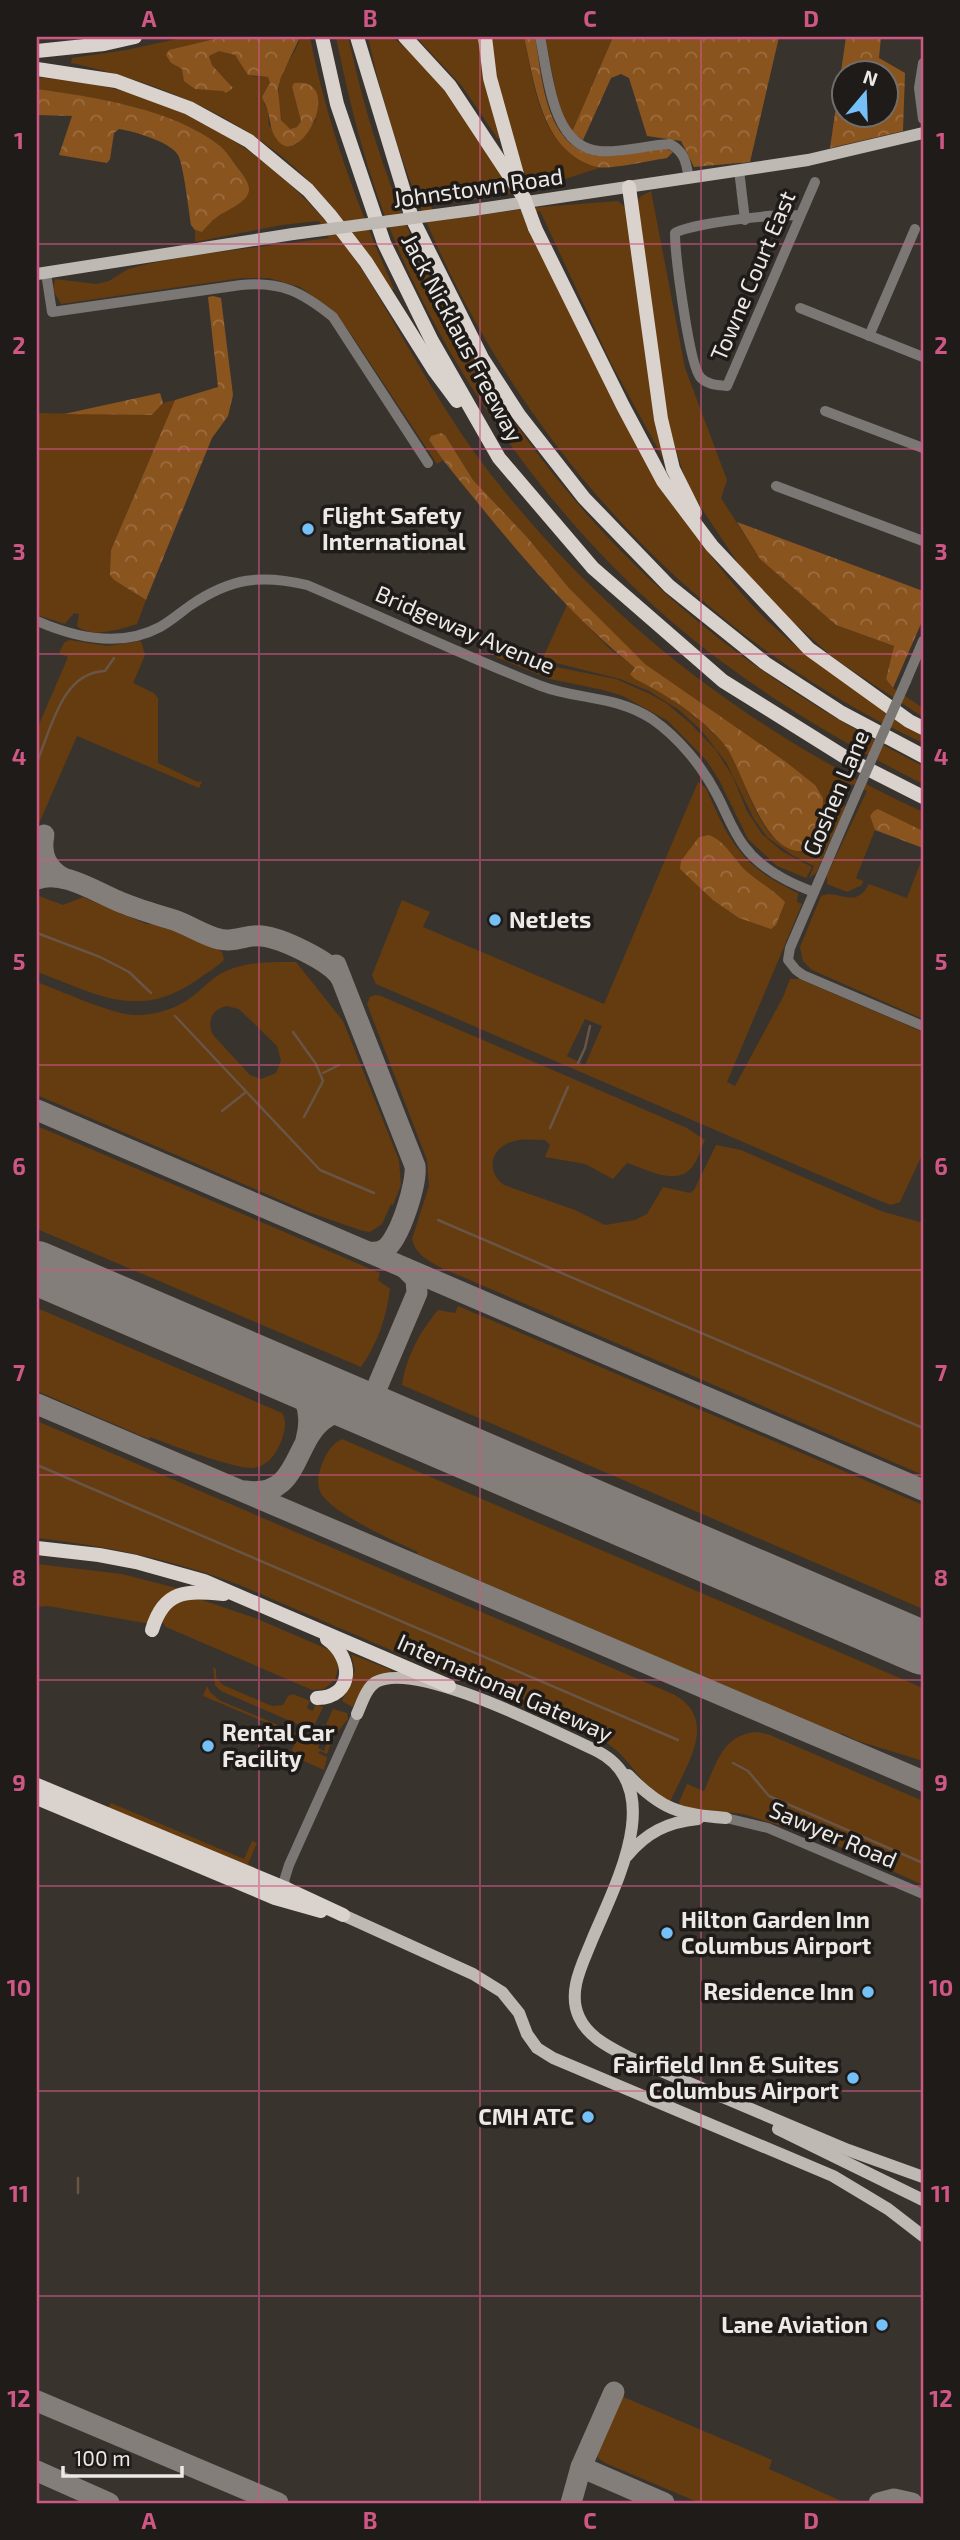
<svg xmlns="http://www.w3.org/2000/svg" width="960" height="2540" viewBox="0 0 960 2540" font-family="'Exo 2',sans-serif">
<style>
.green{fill:#653b10;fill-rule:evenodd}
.forest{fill:url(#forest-crowns);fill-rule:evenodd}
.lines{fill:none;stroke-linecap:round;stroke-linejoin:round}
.stream{stroke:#695545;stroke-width:2.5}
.taxiway{stroke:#837e7a;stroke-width:21}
.runway{stroke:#837e7a;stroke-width:54}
.minor{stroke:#7a7774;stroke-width:10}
.major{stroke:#bfb9b4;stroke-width:12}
.highway{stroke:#dad3cd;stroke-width:14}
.minor-bridge{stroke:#7a7774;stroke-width:10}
.major-bridge{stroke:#bfb9b4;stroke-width:12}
.highway-bridge{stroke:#dad3cd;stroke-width:14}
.grid{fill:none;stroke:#cf5785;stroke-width:2;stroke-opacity:0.55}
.poi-dot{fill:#75c0f6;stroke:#1e1b19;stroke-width:2.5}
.labels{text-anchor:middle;stroke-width:7;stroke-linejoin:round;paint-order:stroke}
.street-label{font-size:23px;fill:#ede9e6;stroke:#1e1b19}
.poi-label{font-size:23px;font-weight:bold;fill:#ede9e6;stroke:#1e1b19;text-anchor:start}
.neatline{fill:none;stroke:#cf5785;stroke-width:2.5}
.grid-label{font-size:23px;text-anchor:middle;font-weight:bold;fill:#cf5785}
</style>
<defs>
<pattern id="forest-crowns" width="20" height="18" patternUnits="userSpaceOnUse" patternTransform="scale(1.75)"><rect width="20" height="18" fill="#8a541f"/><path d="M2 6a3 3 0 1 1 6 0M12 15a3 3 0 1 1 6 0" fill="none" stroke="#9b6d40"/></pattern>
</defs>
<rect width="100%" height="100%" fill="#39332e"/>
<g class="green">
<path d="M186,37H223L171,63L182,69L184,75L233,88L212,65L209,56L219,50L235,55L251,76L269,77L270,83L264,104L268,111L269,126L296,145L316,120L292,87L301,121L297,127L290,129C281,124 280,116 279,105C279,96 278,87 281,77C285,63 298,51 300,37H310C327,125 358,207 394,289L390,290C371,260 352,230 329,203C263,124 168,84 71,63L72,58L126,50Z"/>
<path d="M336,37H348C354,61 359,85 366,109C422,308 541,494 701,624C769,680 845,726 923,766V784C854,749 787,710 725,664C583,560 462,401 394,239C367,174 350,106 336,37Z"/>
<path d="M368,37H392L408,50L439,81L497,163L511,194L431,206L436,221L539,207L618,201L625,207L665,462L611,363L540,211L522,215C598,353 656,514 772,625C816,667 872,698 923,731V743C639,611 433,341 368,37Z"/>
<polygon points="416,37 480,37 500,137 498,139 462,86"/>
<path d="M490,37H524C533,78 537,129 574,156C581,161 591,164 599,168L531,190C511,138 498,91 490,37Z"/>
<polygon points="545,37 613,37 572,132 560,112"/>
<path d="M37,77C64,80 92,83 119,90C221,116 311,187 366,276C410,348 448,422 501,487C615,629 758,736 923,812V831L878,810L870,816L875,830L856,878L863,881L862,885L847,892L827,884V875L867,791L852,784L844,803L845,808L816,873L809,878L814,866L792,855L767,837L754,819L726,762L701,730L679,710L649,691L620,679L556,663L541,662L498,644L499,641L542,660L567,605L609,648L635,668V679C667,695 698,715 722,742C745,769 754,834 787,846C794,849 802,849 809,850L816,840L823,815L711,711L645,664L630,650L569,588L527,537L473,480L445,435L441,433L429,440L443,460L437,464L353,337L331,309L300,287L269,278H242L61,304L53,290L55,279L96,284L109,281L128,269L147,264L195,255L329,238L319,221L282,225L195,242V230L202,232L216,217L241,202L249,187C242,173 233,159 221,148C182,111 89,96 37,89Z"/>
<polygon points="651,191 685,368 727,480 721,498 760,559 836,625 894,646 886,679 893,688 923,708 923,717 835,659 786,616 744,572 688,488 665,415 637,201 641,196"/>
<path d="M175,400L111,550L114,580L146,600L137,624C120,629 92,639 77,626L79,614L74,613L65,624L37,615V413L152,415L163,403Z"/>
<polygon points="69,640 107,646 141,641 145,655 133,683 154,693 158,698 158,763 198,782 202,781 199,788 77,736 37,828 37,729 68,657 59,653 64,643"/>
<polygon points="497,645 541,664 616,679 650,694 666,703 690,723 716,750 733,777 747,811 762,834 783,852 812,867 806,878 777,866 748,839 719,780 707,761 668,721 623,696 603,690 550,679 496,657"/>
<path d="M698,782L706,788C729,842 742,867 798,893L797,902L802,904L727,1082L735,1086L783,997L790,979H799L923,1032V1153L900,1202L891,1205L873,1198L376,984L372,975L402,900L430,912L423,927L604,1004ZM585,1019L602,1026L585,1065L567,1056Z"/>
<path d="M923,856V1019L812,970L803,961L800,947L821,896C838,888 855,911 869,884L907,898Z"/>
<path d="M39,896L63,905L83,897L146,924H159L217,948L222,952L224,960C216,968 206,973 197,980C138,1021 97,994 37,972V897Z"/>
<path d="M296,962L343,1021L399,1160L401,1185L393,1205L391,1204L382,1224L370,1232L363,1231L308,1212L37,1095V982C61,991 109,1013 133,1015C153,1016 177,1009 193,996C203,988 211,979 222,973C245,961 270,962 296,962ZM226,1006L239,1009L277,1046L281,1060L276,1073L261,1079L250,1075L213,1035C207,1022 211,1010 226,1006Z"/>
<path d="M375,995L381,996L687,1128L705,1140C701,1148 698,1160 692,1167C676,1187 647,1169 627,1163L613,1179L585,1164L545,1157L550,1145L545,1140C534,1140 522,1138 511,1142C490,1149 486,1172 504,1185L575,1210L605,1225L635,1220L647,1214L663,1187L690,1193L694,1190L716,1145L741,1150L881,1211L923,1223V1475L472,1281C452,1271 417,1263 412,1239L429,1186L427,1160L367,1004L370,997Z"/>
<path d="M37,1126L380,1273L378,1280L390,1289C386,1318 378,1343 361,1367L37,1229Z"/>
<path d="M458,1306L923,1505V1609L402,1385C406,1358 420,1331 438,1310L455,1313Z"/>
<path d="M37,1308L282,1413C288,1422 284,1434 280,1444C275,1456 267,1466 253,1468C238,1470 168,1444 150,1437L149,1439L37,1391Z"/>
<path d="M37,1421L675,1695C719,1721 686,1765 671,1800L668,1801C641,1788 631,1757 605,1742L242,1586C176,1560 107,1546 37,1538Z"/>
<path d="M342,1439L923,1688V1761L858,1741L841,1733L840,1735L417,1554L418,1552C396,1542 327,1511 320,1491C316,1482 319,1472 322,1464C326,1453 332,1444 342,1439Z"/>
<polygon points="37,1564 122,1574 184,1590 150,1624 48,1606 37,1607"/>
<polygon points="196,1598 255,1618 332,1651 339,1664 335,1680 324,1689 312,1690 166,1627 161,1620 171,1604"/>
<path d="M351,1654L391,1670L390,1673C360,1678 367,1690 352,1707L342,1701L355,1670Z"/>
<polygon points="213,1667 216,1669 216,1678 223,1685 272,1706 283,1705 288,1696 293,1694 310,1701 307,1708 313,1711 316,1704 323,1707 315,1724 304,1727 221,1691 215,1685"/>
<polygon points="207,1686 210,1692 219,1700 318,1742 333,1709 347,1713 348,1719 331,1740 322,1737 318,1748 324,1751 328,1740 331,1742 327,1754 320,1751 318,1753 327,1757 324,1770 290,1755 298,1736 203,1696"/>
<path d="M758,1732L770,1735L923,1801V1885L794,1826L788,1828L743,1814L681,1807L679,1802L687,1784L704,1791C717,1763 722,1734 758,1732Z"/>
<polygon points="111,1803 244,1859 252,1841 257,1843 248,1864 256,1868 254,1871 108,1808"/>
<polygon points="621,2396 772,2460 769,2469 846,2503 700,2503 605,2463 598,2458 596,2449 618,2397"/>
</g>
<g class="forest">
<path d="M223,37H300L281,77L278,89L281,120L290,129L297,127L301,121L292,87L294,83C346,77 302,167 279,142C270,132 271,123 268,112C267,107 264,102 262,97L270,83L268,77L248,75L235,55L219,51L209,56L212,65L233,88L226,93L223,91L195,89L184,81L182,69L171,63L166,55L169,50Z"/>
<path d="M524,37H535C542,75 544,139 589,154C607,160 645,151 665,148L673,152L667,158C653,160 609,170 597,167C541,152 535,84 524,37Z"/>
<polygon points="613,37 779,37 750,162 694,167 681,141 647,136 629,78 621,74 611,78 583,140 572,132"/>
<path d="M846,37H881L879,58L905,73L903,131L830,148ZM844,74H886V116H844Z"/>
<path d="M37,89C94,97 174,109 220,146C226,151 232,160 237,167C241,172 250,183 249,190C248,203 226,210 217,217C211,221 207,227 202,232L195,230L191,225C189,212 183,162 178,155C171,142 133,131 119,129L114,133L110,159L107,163L59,155L72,116L37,115Z"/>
<polygon points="213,296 221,298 233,395 228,416 212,438 146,600 114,580 110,575 111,550 175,400 218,387 208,297"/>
<polygon points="160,393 163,403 152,415 64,414"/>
<path d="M441,433L445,435L473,480L527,537L569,588L645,664L786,762L815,785L823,798V815L816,840L809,850C762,862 745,769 723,743C699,715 667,695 635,679L630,674L635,668C562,609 502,533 443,460L429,440L431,436Z"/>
<polygon points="737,522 923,591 923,619 893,688 886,679 894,646 836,625 760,559"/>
<polygon points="878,809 923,831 923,848 875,830 870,816 874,811"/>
<path d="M709,835C725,841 733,858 745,870C758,882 773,889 785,902L776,925L771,929L739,918L713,900L680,869L681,861L699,837Z"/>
</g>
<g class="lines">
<g class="stream">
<path d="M37,762C51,729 62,672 105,671L114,658"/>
<polyline points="37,933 100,957 129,972 151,993"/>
<polyline points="175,1016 320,1170 374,1193"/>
<polyline points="293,1032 316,1064 323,1081 304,1117"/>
<polyline points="578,1063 585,1048 590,1026"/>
<polyline points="323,1073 339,1065"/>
<polyline points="222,1111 246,1092"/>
<polyline points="550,1128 568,1087"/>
<polyline points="438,1220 923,1428"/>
<polyline points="37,1465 678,1740"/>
<polyline points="733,1763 748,1771 769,1796 923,1863"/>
<polyline points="78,2193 78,2178"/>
</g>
<g class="taxiway">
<path d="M44,835C40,853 47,869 63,878"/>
<path d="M37,879C63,870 94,891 118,901C136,909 155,914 174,920C189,925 203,935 219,939C233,943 247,934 262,936C281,938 331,961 341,978"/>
<path d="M336,965L415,1166C417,1183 400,1239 385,1249C380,1252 375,1253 369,1252"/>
<polyline points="37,1110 923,1490"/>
<path d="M280,1372C305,1389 314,1411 306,1440"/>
<polyline points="375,1392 376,1408 390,1420"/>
<polyline points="37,1404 923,1781"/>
<path d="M245,1491C299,1499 293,1443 323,1420C338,1408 363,1408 375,1392L417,1293L416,1279L405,1268"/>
<polyline points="37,2401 278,2503"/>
<polyline points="581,2467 664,2503"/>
<polyline points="37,2471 109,2503"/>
<polyline points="571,2503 581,2467 614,2392"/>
<polyline points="879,2503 894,2499 912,2503"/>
</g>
<polyline class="runway" points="37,1268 923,1648"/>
<g class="minor">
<path d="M540,37C548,73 551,146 599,151C622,153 647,145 670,144C685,152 686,163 689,178"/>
<polyline points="923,63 919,88 923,119"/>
<polyline points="739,170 745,220"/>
<path d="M800,216C784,212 687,224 675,233C675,253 689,367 701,378C708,385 718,385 727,386L815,182"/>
<path d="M46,273L52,312L241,285C281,281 302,292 333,317L428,463"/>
<polyline points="800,308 923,357"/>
<polyline points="869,336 915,229"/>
<polyline points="825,411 923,448"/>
<polyline points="776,486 923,541"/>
<path d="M37,621C76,638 121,648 160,627C171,621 181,612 191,605C231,578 261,574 307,585C385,618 462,655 541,686C578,700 615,695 652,719C679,738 702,766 717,795C726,812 732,830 744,846C761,869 789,883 814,892"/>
<polyline points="906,681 923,641"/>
<polyline points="855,797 790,948 788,960 796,970 803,975 923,1026"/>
<polyline points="726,1818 768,1828 923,1894"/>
<polyline points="287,1889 284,1881 289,1865 357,1714"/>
</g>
<g class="major">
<polyline points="473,210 808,160 923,133"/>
<polyline points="37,274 293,234"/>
<path d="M357,1714C362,1703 366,1688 376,1682C417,1660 555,1732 597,1751C669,1788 614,1887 592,1940C583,1963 567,1991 579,2017C588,2037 609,2047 628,2057L848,2150L923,2177"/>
<path d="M628,1775C662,1810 678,1814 726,1818"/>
<path d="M627,1856C646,1833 667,1822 698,1819"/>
<polyline points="343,1915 473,1974 502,1992 519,2013 527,2034 537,2048 553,2058 833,2176 888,2209 923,2236"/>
<polyline points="778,2129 923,2200"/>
</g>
<g class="highway">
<polyline points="322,37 337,104 384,243 432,341 499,458 593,568 723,681 848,759 923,797"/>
<polyline points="357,37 412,218 482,358 519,415 584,498 669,586 765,663 842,713 923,756"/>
<polyline points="405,37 450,86 524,198"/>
<polyline points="485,37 490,78 520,185"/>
<polyline points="37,51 104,44 135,37"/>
<polyline points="37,69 116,81 189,108 249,141 308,190 330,215 366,262 434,370 457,401"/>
<polyline points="629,187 661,419 673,469 695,513"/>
<polyline points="535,228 623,406 663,481 712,546 809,649 909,721 923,728"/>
<polyline points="37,1548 99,1555 136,1562 204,1581 449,1686"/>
<path d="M152,1630C164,1589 186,1591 224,1594"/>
<path d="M317,1698C355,1697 353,1657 327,1639"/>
<polyline points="37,1785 287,1889 343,1915"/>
<polyline points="37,1798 275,1898 321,1911"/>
</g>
<polyline class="minor-bridge" points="855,797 906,681"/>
<polyline class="major-bridge" points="293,234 473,210"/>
<polyline class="highway-bridge" points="524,198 535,228"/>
</g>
<path class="grid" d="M259,37V2503M480,37V2503M701,37V2503M37,244H923M37,449H923M37,654H923M37,860H923M37,1065H923M37,1270H923M37,1475H923M37,1680H923M37,1886H923M37,2091H923M37,2296H923"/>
<g class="poi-dot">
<circle cx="308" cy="529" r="7"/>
<circle cx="495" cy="920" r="7"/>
<circle cx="208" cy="1746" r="7"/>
<circle cx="667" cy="1933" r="7"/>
<circle cx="868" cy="1992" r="7"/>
<circle cx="853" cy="2078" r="7"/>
<circle cx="588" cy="2117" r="7"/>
<circle cx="882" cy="2325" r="7"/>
</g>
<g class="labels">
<g class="street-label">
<text transform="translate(478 188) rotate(-8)" y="8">Johnstown Road</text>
<text transform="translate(753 276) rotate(-67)" y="8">Towne Court East</text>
<text transform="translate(462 338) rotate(62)" y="8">Jack Nicklaus Freeway</text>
<text transform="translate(465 630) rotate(23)" y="8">Bridgeway Avenue</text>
<text transform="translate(836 793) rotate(-67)" y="8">Goshen Lane</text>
<text transform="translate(505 1688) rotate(24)" y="8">International Gateway</text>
<text transform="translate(833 1835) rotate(23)" y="8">Sawyer Road</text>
</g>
<g class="poi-label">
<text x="322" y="524">Flight Safety<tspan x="322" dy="26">International</tspan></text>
<text x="509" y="928">NetJets</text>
<text x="222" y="1741">Rental Car<tspan x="222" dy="26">Facility</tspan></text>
<text x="681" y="1928">Hilton Garden Inn<tspan x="681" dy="26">Columbus Airport</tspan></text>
<text x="854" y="2000" text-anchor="end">Residence Inn</text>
<text x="839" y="2073" text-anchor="end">Fairfield Inn &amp; Suites<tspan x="839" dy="26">Columbus Airport</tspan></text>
<text x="574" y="2125" text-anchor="end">CMH ATC</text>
<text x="868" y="2333" text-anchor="end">Lane Aviation</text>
</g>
</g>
<rect width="960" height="2540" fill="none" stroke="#1e1b19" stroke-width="77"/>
<g transform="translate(865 94) rotate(19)"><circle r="33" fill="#1e1b19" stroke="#716d6b" stroke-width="2"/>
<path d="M0-5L12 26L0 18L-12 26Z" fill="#75c0f6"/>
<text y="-10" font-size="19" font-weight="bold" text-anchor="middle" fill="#ede9e6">N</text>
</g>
<path d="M63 2466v10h119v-10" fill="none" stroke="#ede9e6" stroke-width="3.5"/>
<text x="74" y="2466" font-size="21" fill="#ede9e6" stroke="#1e1b19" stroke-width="5" paint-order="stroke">100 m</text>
<rect x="38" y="38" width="884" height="2464" class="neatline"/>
<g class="grid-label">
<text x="149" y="27">A</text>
<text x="370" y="27">B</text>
<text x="590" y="27">C</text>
<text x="811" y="27">D</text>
<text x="19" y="149">1</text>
<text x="941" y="149">1</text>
<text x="19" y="354">2</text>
<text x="941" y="354">2</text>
<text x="19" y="560">3</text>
<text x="941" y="560">3</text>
<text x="19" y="765">4</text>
<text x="941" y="765">4</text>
<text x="19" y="970">5</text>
<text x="941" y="970">5</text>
<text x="19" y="1175">6</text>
<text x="941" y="1175">6</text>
<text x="19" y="1381">7</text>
<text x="941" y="1381">7</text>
<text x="19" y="1586">8</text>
<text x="941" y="1586">8</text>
<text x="19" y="1791">9</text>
<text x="941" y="1791">9</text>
<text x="19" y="1996">10</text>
<text x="941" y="1996">10</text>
<text x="19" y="2202">11</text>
<text x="941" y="2202">11</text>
<text x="19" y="2407">12</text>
<text x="941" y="2407">12</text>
<text x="149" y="2529">A</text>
<text x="370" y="2529">B</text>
<text x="590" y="2529">C</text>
<text x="811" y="2529">D</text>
</g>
</svg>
